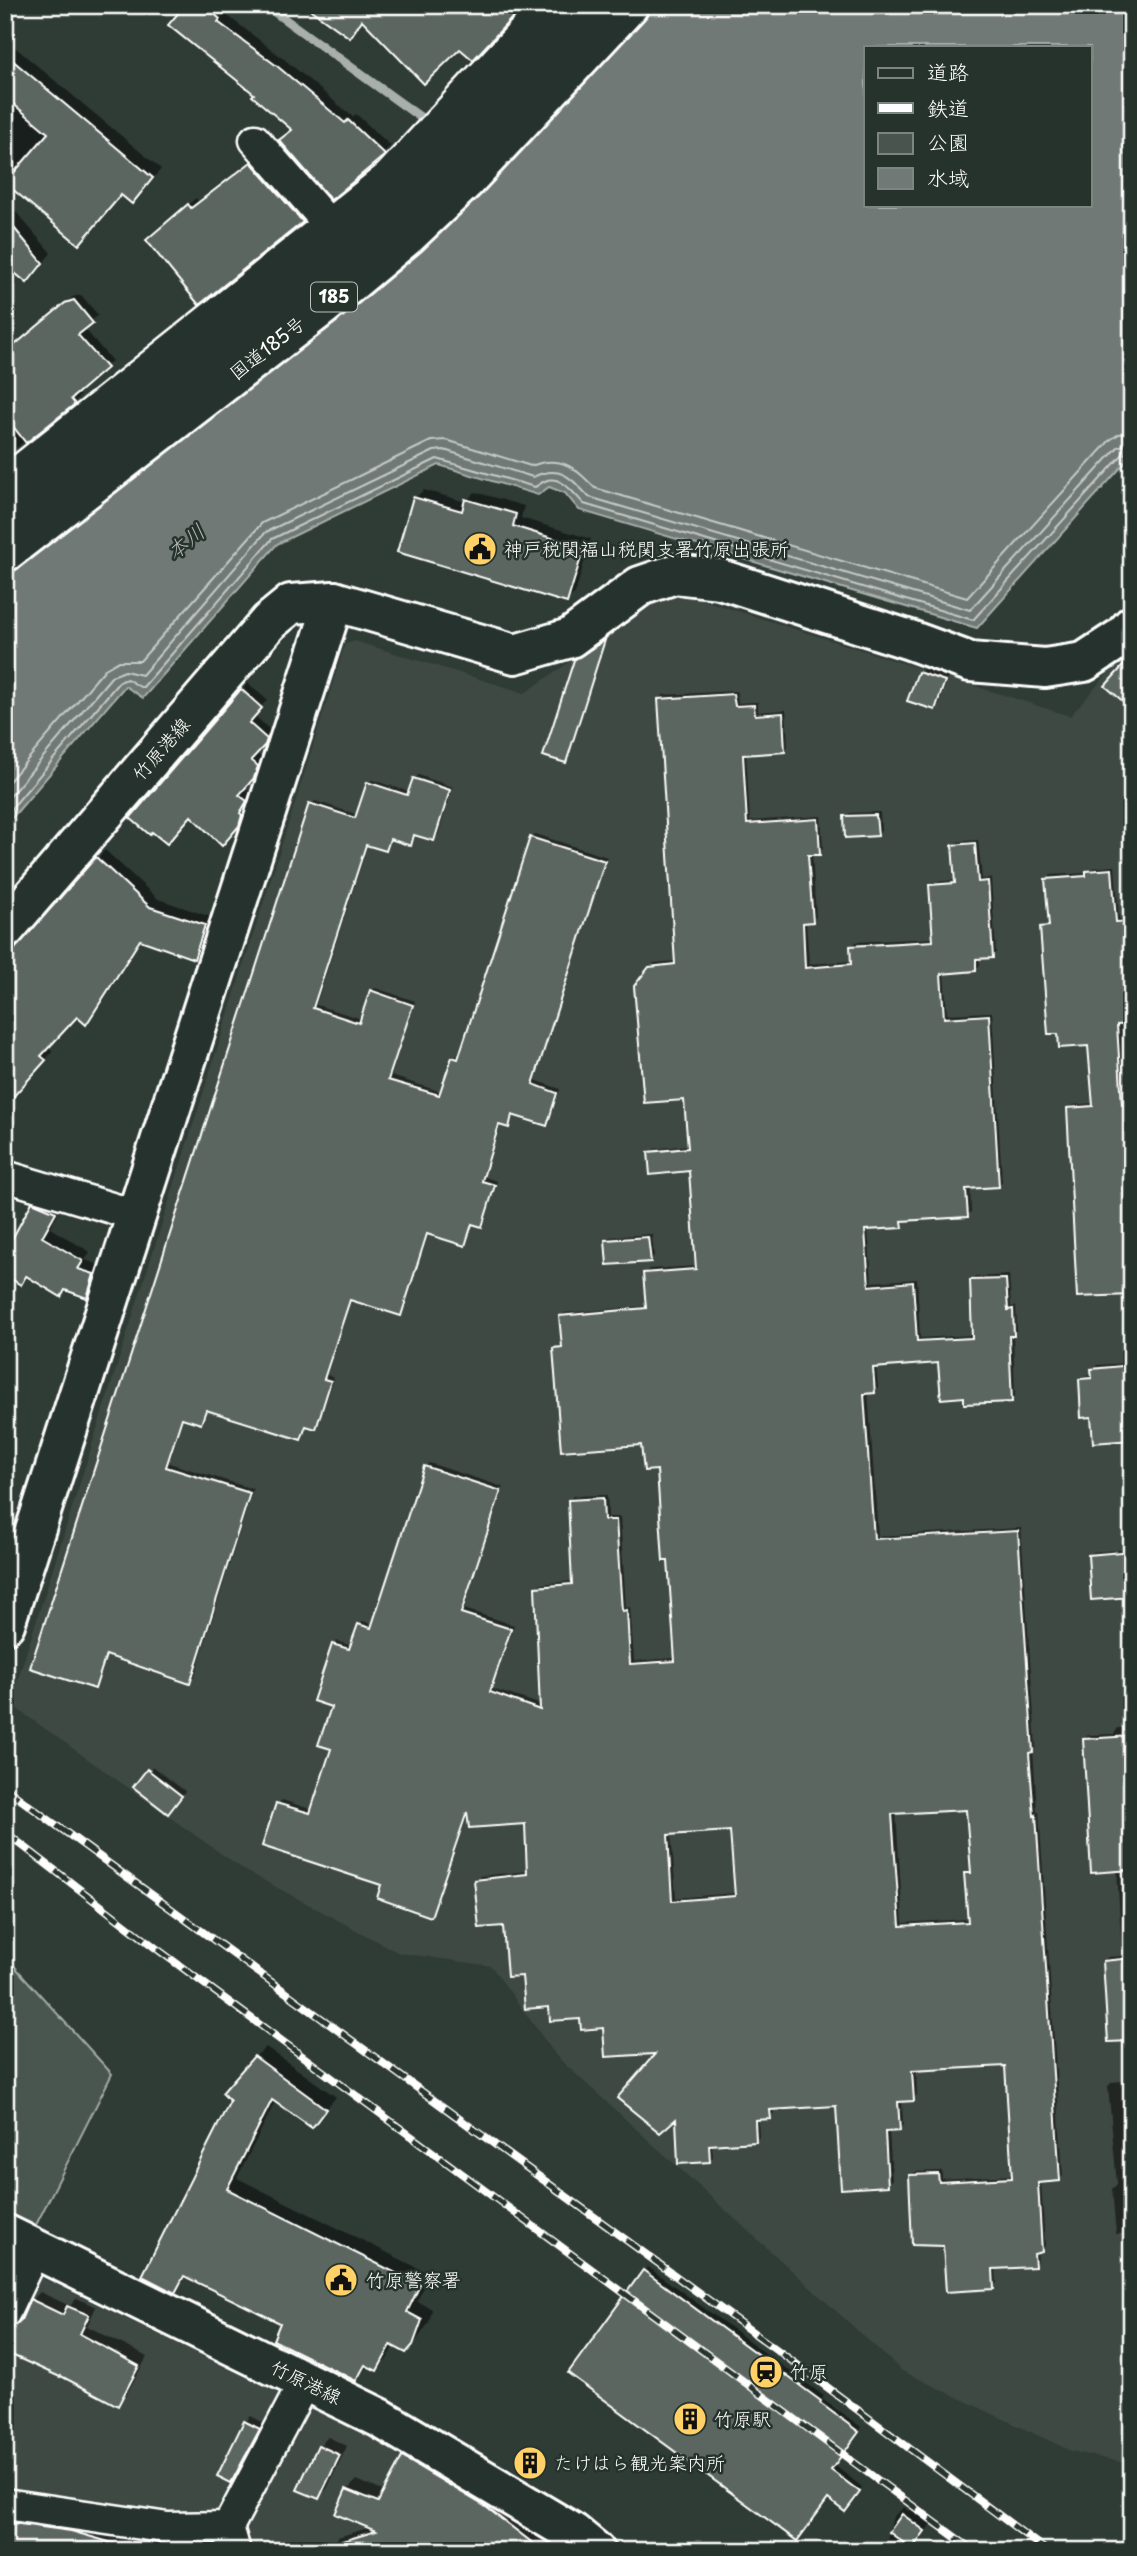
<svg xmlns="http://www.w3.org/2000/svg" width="1137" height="2556" viewBox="0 0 1137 2556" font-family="'Playpen Sans','Klee One',sans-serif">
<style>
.built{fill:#3c4842}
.green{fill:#4a544f;stroke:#a4aaa7;stroke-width:2}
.water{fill:#707975;stroke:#a9afac;stroke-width:2;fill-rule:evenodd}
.shadow{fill:#0007;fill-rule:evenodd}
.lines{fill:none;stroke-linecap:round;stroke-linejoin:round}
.shore{stroke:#c6c9c8;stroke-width:2}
.stream{stroke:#a9afac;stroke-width:9}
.building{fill:#5b6661;stroke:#fff;stroke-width:2;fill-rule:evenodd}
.minor-casing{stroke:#fff;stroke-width:35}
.tertiary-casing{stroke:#fff;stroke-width:44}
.secondary-casing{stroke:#fff;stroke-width:44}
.trunk-casing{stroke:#fff;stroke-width:44}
.minor{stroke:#26332d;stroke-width:30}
.tertiary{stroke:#26332d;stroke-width:38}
.secondary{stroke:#26332d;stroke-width:38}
.trunk{stroke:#26332d;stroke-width:38}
.rail-casing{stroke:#fff;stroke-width:8}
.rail{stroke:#26332d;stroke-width:5;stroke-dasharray:16;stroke-linecap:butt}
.labels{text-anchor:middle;stroke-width:5;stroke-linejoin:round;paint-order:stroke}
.shield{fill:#26332d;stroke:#bec2c0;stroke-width:2}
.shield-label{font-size:18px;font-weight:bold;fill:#fff}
.street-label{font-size:19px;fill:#fff;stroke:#26332d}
.poi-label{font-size:19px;fill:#fff;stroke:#26332d;text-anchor:start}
.water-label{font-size:21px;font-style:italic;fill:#b8bcba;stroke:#26332d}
</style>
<rect width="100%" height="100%" fill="#2f3b35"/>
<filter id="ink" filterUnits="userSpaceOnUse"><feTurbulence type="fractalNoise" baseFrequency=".0143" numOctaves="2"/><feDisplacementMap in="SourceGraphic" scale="14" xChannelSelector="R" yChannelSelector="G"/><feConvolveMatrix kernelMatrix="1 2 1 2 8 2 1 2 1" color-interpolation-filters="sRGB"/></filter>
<g filter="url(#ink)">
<g class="built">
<polygon points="672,590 1070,716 1132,646 1132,2465 1071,2451 902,2371 557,2057 491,1966 399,1953 244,1870 10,1704 345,644 355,641 525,693"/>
<polygon points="32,2273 474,2488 553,2551 5,2551 5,2330"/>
</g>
<polygon class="green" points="5,1956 112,2074 33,2231 5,2217"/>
<path class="water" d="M562,5H1132V455L977,628L579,510L565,493L549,487L538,495L439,465L277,544L143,698L125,686L5,826V490L289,272ZM866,47H1090V205H866Z"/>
<g class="shadow">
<polygon points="188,5 220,5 226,11 224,13 284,59 353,117 356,114 391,146 331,198 294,129 256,94"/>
<polygon points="5,39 161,169 141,193 122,193 79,243 5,181"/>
<polygon points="259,156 309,213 199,303 155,233 196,198 199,202"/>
<polygon points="5,199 51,253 36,272 5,263"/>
<polygon points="81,295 98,315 84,328 112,361 76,392 80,396 73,403 5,457 5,354 73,297"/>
<polygon points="424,490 466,502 475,492 524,506 521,518 591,539 575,593 566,601 415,498"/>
<polygon points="606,639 569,757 565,761 575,661"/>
<polygon points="923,669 948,677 939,704 935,708 919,673"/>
<polygon points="248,683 267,700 254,715 272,732 256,753 263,759 260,770 244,787 252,794 246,806 248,808 244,818 228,837 191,814 132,817"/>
<path d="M737,691L738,703L758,702V712L786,710L788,746L785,750L746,753L750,821L821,816L823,849L819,853H812L816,917L812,921H806L809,964L852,961V946L856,942L935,938L931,886L935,882L957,880L954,846L957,842L978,840L982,879L991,878L996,952L993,956L979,957L980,965L976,969L944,972L947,1014L992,1012L1002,1182L998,1185L970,1187L971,1212L967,1216L906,1219L902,1226L868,1228L872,1282L917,1279L920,1338L974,1335L971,1281L975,1277L1009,1275L1011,1307L1016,1306L1017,1330L1013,1334L1015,1396L1011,1400L966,1395L939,1361L876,1366L878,1387L874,1391L868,1392L878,1536L1021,1528L1036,1747L1033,1750L1037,1812H1039L1063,2176L1059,2180L1041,2181L1045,2246L1037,2251L1038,2261L1034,2265L996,2267L997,2283L993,2287L945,2244L911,2176L915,2172L942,2171V2179L1014,2175L1006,2064L916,2069L917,2095L913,2099L902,2100L903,2125L899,2129L889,2130L892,2180L888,2184L837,2104L774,2108V2113L770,2117L758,2118L759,2137L755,2141L712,2143L713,2157L709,2160L677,2115L659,2053L605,2027L551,2005L524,1974L505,1924L476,1880L480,1876L528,1871L527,1822L469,1811L434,1911L431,1915L384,1884L264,1845L278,1804L282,1800L313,1810L333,1748V1645L337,1641L352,1646L359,1625L363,1621L374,1625L425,1467L429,1463L503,1487L464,1609L514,1625L492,1689L542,1705L536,1588L540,1584L574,1581L569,1500L573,1496L607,1495L608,1517H620L626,1608L630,1607L634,1661L677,1658L670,1559L658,1468L643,1443L555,1348L563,1344L560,1317L564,1313L647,1306L645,1273L649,1269L697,1266L691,1169L650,1153L654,1149L689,1145L686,1098L650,968L654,963L677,961L660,699L663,695ZM968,1808L972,1870L966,1874L969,1919L903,1923L896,1812ZM732,1829L736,1893L676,1898L671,1833Z"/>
<polygon points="1132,763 1132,845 1124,845 1122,768 1126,764"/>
<polygon points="418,775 453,787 438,835 434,839 416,834 410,844 391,838 385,849 368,844 316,1005 362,1019 371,991 375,988 415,1001 391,1076 442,1092 453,1058 457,1054 461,1055 531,838 535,834 607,857 535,1080 560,1089 550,1120 546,1124 514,1114 508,1126 501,1124 484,1177 497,1181 485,1221 481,1225 473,1223 468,1240 464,1244 429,1233 404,1310 400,1314 352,1298 327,1375 334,1378 319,1423 315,1427 308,1424 300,1438 208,1408 201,1422 184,1416 169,1463 253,1489 194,1678 190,1682 107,1654 98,1683 94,1687 311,804 315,801 358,815 368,783 372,780 410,792"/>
<polygon points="880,812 881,831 877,835 846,817 850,813"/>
<polygon points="105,850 158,899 211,917 201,949 194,957 142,939 93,1015 85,1022 77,1015 48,1047 53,1051 8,1102 5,957 10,953 12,955 23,944"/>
<polygon points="1115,866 1119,919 1132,918 1132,1034 1121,1035 1125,1102 1132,1101 1132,1438 1092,1415 1081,1380 1085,1376 1093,1375 1093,1369 1097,1365 1128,1363 1126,1293 1069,1108 1073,1105 1095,1103 1090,1044 1042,928 1051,923 1047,879 1051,875 1088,873 1092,868"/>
<polygon points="42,1195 63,1203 50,1228 90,1252 85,1260 102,1266 95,1287 86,1296 67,1289 61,1295 5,1262 33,1203"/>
<polygon points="652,1234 654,1256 650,1260 606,1240 610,1237"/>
<polygon points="5,1502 10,1505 5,1514"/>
<polygon points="1132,1549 1132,1596 1089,1556 1093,1552"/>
<polygon points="1118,1728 1132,1728 1132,2039 1104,1961 1108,1957 1122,1956 1117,1869 1084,1739 1088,1735 1114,1734"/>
<polygon points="153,1767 185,1791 172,1808 136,1786"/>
<polygon points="266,2047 336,2097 311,2126 276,2100 237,2178 430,2274 417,2301 432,2309 429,2322 417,2340 406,2351 395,2345 388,2358 377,2369 369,2365 356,2379 283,2323 188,2276 175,2290 255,2057"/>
<polygon points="1132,2080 1132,2233 1116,2234 1112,2189 1117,2184 1108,2086 1112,2082"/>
<polygon points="648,2267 824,2396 822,2399 861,2427 834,2465 862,2487 849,2506 570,2372"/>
<polygon points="40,2292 70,2306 77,2298 96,2307 87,2326 147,2357 126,2395 117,2404 5,2348 32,2300"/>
<polygon points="251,2416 264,2423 237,2476 231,2481 245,2422"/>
<polygon points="328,2437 347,2446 327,2489 318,2497 299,2489 319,2446"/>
<polygon points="413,2448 547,2537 543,2551 330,2551 329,2546 338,2537 371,2527 347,2490 357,2480 385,2492 404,2458"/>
<polygon points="914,2505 934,2520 911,2551 884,2551 893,2517 904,2507 908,2511"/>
<polygon points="5,2510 224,2538 228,2551 5,2551"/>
</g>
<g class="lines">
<g class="shore">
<path d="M5,786L105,669L119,661H140L262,523L431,441L446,440L531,466C561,454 575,468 595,488L967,598L1110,440L1119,434L1132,432"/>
<path d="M5,802L112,676L125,671L142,675L266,532L434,451L444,450L533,477C561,464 571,478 589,497L970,610L1118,447L1132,442"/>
<path d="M5,816L119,682L127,679L140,687H143L272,539L437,459L535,487C539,485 542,482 545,481C561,474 575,495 584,504L973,620L1123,454L1132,451"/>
</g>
<polyline class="stream" points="265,5 431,125"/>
</g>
<g class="building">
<polygon points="185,5 204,5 220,19 218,22 277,66 345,123 348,120 385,155 331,200 279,140 292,130 252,96 254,94 168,25"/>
<polygon points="304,5 524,5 473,60 460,49 424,84 362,20 350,38"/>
<polygon points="5,54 153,178 132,204 121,195 79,245 5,183 48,133 5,97"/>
<polygon points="251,162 303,222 199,305 146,240 188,204 191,208"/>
<polygon points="5,217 43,263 27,283 5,265"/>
<polygon points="74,300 93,323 78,335 107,368 71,399 75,404 26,443 5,416 5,353 65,303"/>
<polygon points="413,497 462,511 465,499 516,514 513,526 584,548 567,603 397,552"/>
<polygon points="605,640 566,763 543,756 574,660"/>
<polygon points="1131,657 1132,657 1132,709 1105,686"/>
<polygon points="918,672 945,681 935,710 907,701"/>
<polygon points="241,689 262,708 249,723 267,739 265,745 251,760 258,766 254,778 239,795 247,801 240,813 242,815 239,826 222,846 191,816 167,844 152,832 150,835 130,818"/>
<path d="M733,694L735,706L754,705L755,715L783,713L785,752L743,755L747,824L818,819L820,855H808L813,922L803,923L805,968L851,964L850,946L933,941L929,885L955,883L952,845L975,843L978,882L988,881L993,958L976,959V971L941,974L944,1018L989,1015L999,1187L966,1189L968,1217L902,1221L903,1228L865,1230L869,1286L913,1282L917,1341L972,1338L970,1280L1006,1279L1008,1310L1013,1309L1014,1336H1009L1012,1402L964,1404V1397L941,1399L938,1363L873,1368L875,1393L864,1394L874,1539L1018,1531L1033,1752L1029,1753L1034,1816L1036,1815L1060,2181L1038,2183L1042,2252L1034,2254L1035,2267L993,2269L994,2289L946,2292L943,2246L912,2245L909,2175L938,2174L939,2182L1012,2178L1005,2066L912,2071L914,2101L898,2102L900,2131L885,2132L888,2186L841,2189L836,2106L770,2110L771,2119L755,2120L756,2142L709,2145L710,2162L678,2164L676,2119L660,2133L617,2098L655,2054L605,2057L603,2028L581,2030L580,2019L550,2021L549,2007L525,2009L522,1976L507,1977L503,1926L479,1928L474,1880L527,1874L525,1824L469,1828L467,1812L431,1917L377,1898L381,1885L262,1846L276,1803L310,1813L331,1749L318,1745L331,1707L313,1701L332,1644L349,1649L358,1624L371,1628L424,1466L501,1491L461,1613L511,1629L490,1692L540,1710L535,1587L572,1584L568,1500L603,1498L604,1520H616L622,1611L627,1610L630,1664L675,1661L668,1561H663L657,1470L644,1471L641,1445L561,1451L553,1348L562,1347L559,1316L646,1308L643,1273L696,1269L689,1171L650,1175L648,1152L688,1148L684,1100L644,1103L634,986L649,967L675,964L658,699ZM966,1810L971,1873H964L968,1922L900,1926L892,1814ZM730,1831L735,1896L672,1901L668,1835Z"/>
<polygon points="413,778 450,790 434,841 414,835 411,846 390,839 386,851 366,845 313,1008 359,1023 370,990 413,1005 388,1080 439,1095 452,1057 458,1059 530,837 605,861 533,1084 557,1093 547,1126 512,1115 509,1128 499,1125 482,1181 495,1185 482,1227 472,1224 465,1246 427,1234 401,1316 350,1300 324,1379 331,1381 316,1429 306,1426 301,1440 206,1410 201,1424 182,1418 166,1467 250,1493 190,1684 106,1655 95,1689 30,1668 309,803 355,818 367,782 407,795"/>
<polygon points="876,815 878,836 845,838 844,816"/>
<polygon points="96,857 150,907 205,925 194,959 140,940 86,1025 77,1017 41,1056 46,1060 5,1106 5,960"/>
<polygon points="1112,869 1116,922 1132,921 1132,1024 1117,1025 1122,1105 1132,1104 1132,1295 1077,1297 1067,1108 1093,1106 1088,1046 1059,1048 1058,1034 1048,1034 1040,927 1049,926 1045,879 1086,876 1086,871"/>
<polygon points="32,1202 56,1212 42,1237 83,1261 78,1269 94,1274 87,1298 65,1290 61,1297 26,1276 21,1285 5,1275 5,1252"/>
<polygon points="648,1237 651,1262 607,1265 605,1240"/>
<polygon points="1132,1365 1132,1440 1093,1443 1091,1417 1081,1418 1079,1379 1092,1378 1091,1369"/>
<polygon points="1132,1551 1132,1597 1091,1600 1088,1555"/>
<polygon points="1132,1736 1132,1870 1091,1873 1083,1739"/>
<polygon points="147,1769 182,1796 168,1814 133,1787"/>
<polygon points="1132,1958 1132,2041 1108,2042 1103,1961"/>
<polygon points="254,2056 326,2109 312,2128 272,2100 227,2189 420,2285 407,2312 422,2320 413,2345 406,2353 391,2345 377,2371 365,2365 356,2381 273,2340 280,2323 184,2276 175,2293 142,2276 230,2101 222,2093"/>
<polygon points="643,2270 821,2401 820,2403 859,2432 831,2470 860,2492 845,2512 828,2499 797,2541 568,2373"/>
<polygon points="30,2299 63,2315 67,2306 89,2315 80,2334 139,2366 118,2406 61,2376 60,2377 5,2352 5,2343 13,2327 21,2320"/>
<polygon points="244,2421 260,2429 231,2483 217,2476"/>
<polygon points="318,2445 340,2455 319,2499 297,2490"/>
<polygon points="402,2457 486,2507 543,2551 330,2551 329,2545 376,2531 335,2514 346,2489 378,2502"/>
<polygon points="902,2514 925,2531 912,2549 889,2532"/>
<polygon points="5,2522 71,2531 116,2544 115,2551 5,2551"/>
</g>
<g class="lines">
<defs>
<g id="minor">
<polyline points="255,140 340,237"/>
<polyline points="5,482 389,176 548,5"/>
<polyline points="5,1176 135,1215"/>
<polyline points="5,2312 35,2249"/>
<polyline points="5,2504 168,2528 228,2527 235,2551"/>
<polyline points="228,2527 305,2381"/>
</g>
<polyline id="tertiary" points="5,1624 334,601 515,654 570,638 640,586 675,574 720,579 910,640 970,662 1045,668 1084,662 1122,637 1132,626"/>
<g id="secondary">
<polyline points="5,929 269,622 291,604 334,601"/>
<polyline points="5,2234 380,2418 573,2533 595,2551"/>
</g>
<g id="trunk">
<polyline points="5,511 303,280 381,217 470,129 581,5"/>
<polyline points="5,552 324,305 408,235 465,181 629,5"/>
</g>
</defs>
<use href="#minor" class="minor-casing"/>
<use href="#tertiary" class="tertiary-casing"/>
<use href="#secondary" class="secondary-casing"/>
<use href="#trunk" class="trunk-casing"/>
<use href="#minor" class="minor"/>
<use href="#tertiary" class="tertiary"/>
<use href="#secondary" class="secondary"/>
<use href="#trunk" class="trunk"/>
<defs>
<g id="rail">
<polyline points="5,1788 780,2352 1047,2551"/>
<polyline points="5,1832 157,1949 974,2551"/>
</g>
</defs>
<use href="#rail" class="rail-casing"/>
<use href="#rail" class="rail"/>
</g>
</g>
<defs>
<symbol id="civic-disc" viewBox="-11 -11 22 22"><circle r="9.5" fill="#ffd166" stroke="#26332d"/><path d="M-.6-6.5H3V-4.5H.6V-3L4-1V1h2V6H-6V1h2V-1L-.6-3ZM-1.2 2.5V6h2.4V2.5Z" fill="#111"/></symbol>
<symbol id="station-disc" viewBox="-11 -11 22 22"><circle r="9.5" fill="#ffd166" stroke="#26332d"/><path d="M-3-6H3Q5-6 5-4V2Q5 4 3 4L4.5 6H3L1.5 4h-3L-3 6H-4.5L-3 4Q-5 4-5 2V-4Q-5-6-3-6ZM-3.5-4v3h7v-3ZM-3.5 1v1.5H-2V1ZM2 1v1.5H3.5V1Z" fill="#111"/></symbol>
<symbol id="building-disc" viewBox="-11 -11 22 22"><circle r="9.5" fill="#ffd166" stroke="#26332d"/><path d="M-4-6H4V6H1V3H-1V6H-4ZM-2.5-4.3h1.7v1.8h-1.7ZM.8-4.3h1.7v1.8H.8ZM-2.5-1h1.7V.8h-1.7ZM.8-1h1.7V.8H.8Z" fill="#111"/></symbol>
</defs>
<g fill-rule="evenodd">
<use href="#civic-disc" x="461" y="530" width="38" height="38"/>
<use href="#civic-disc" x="322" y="2261" width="38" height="38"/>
<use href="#station-disc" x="747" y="2353" width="38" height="38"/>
<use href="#building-disc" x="671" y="2400" width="38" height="38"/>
<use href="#building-disc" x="511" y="2444" width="38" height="38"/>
</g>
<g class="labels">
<rect class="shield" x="311" y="282.5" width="46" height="29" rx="5"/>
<g class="shield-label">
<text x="334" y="303">185</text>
</g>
<g class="street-label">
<text transform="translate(267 348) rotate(-38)" y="7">国道185号</text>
<text transform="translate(161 749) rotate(-49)" y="7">竹原港線</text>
<text transform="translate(306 2382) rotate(26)" y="7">竹原港線</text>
</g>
<g class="poi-label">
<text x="504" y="556">神戸税関福山税関支署竹原出張所</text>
<text x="366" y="2287">竹原警察署</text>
<text x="790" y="2379">竹原</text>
<text x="714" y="2426">竹原駅</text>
<text x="554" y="2470">たけはら観光案内所</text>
</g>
<g class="water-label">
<text transform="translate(186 542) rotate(-39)" y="7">本川</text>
</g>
</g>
<rect width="1137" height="2556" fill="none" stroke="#26332d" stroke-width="28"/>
<rect x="14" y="14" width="1109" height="2528" fill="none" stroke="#fff" stroke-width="2.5" filter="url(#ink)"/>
<rect x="864" y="46" width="228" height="161" fill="#26332d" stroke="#7d8581" stroke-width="2"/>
<rect x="878" y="68" width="35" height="10" fill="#26332d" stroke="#7d8581" stroke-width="2"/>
<text x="927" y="80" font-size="21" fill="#ffffff">道路</text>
<rect x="878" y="103" width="35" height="10" fill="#ffffff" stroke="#7d8581" stroke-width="2"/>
<text x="927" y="116" font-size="21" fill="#ffffff">鉄道</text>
<rect x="878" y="133" width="35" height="21" fill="#4a544f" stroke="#7d8581" stroke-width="2"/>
<text x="927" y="150" font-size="21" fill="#ffffff">公園</text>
<rect x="878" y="168" width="35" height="21" fill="#707975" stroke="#7d8581" stroke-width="2"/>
<text x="927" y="186" font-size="21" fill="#ffffff">水域</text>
</svg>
